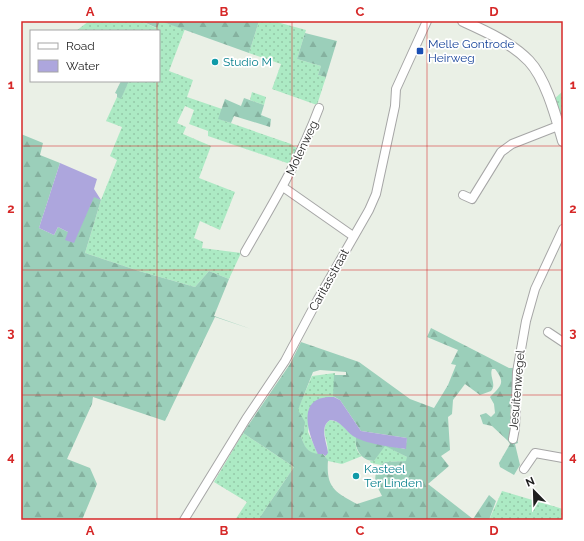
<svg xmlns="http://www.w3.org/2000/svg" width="584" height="541" viewBox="0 0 584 541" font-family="Raleway,sans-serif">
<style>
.grass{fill:url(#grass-dots)}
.forest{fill:url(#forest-firs);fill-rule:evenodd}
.water{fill:#ada6dd}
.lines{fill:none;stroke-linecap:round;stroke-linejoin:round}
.minor-casing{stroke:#a6a6a6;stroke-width:10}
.tertiary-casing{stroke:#a6a6a6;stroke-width:12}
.minor{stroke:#fff;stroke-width:8}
.tertiary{stroke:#fff;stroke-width:10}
.grid{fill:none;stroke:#d62828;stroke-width:1;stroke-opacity:0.55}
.transit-dot{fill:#1a4fb4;stroke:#fff;stroke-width:1.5}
.culture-dot{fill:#0f9aa8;stroke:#fff;stroke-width:1.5}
.labels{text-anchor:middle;stroke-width:3.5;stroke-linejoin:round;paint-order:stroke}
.transit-label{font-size:12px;fill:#164399;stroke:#fff;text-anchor:start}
.culture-label{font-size:12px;fill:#0d838f;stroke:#fff;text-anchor:start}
.street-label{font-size:12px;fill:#1f1f1f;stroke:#fff}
.neatline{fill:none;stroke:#d62828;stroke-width:1.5}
.grid-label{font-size:13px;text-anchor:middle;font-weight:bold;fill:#d62828}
</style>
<defs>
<pattern id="grass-dots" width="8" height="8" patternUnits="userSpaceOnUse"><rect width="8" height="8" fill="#aceac4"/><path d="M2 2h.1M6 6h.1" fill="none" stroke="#94c8a8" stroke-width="1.8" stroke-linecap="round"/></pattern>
<pattern id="forest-firs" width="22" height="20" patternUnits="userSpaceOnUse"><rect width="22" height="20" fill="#9bcfba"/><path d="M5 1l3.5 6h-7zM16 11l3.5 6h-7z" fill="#85b19f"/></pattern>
</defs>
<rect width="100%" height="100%" fill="#eaf0e6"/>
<g class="grass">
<polygon points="89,21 141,21 156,28 160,21 185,29 169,71 193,80 187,97 222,109 219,119 291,144 298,149 290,164 208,136 208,131 189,124 194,110 185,106 177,123 186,127 183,134 211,146 199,178 235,192 220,230 200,221 194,238 203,242 202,248 241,253 229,279 209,271 195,287 139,271 85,253 101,200 117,160 110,156 122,127 106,121 117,97 121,98 129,81 159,81 159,31 76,31"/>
<polygon points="259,21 273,21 306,30 297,59 321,66 318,75 326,77 317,105 272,89 281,64 249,53"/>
<polygon points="563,91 563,122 552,101"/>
<polygon points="252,92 266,97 264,105 250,100"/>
<path d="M335,373L334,397L320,399L312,404L308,432L318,454C307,454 304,446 301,436L305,427L297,411L312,376Z"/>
<path d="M330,420L338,422L356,437C355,444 356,452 362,456L342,464L328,461L325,456C334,446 316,430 330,420Z"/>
<polygon points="243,433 294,467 258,520 235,520 247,502 214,482"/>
<polygon points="384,445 407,457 407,461 385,462 381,465 371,463 370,461 374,461"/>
<polygon points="502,491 563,509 563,520 489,520"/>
</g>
<g class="forest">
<polygon points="141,21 160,21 157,28"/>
<polygon points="160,21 259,21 249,53"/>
<polygon points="305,33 337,41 326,77 318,75 321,66 297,59"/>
<polygon points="121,81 129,81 121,99 117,97 117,94 115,93"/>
<polygon points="244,98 264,105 261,115 271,119 270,127 234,116 231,123 218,119 225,99 241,106"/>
<polygon points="21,134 43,143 40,155 60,163 39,228 54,235 58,227 68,232 94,196 101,200 85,253 139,271 195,287 209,271 229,279 214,316 251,329 215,317 165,421 93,397 92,404 67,459 90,468 97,484 82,520 21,520"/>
<path d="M431,328L509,368H514L510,415L518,443L515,444L520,465L514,475L500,467L499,463L510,444L508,441L492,426L483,424L480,415L486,413L491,417L495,413L494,404L490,397C501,386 506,383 495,369H492C489,377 497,384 491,391L480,395L465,384L453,400L452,414L448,417L450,450L441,456L449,466L428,484L473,519L489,495L496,501L489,520H258L294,467L243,433L290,364L301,342L359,362L410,399L434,408L448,385L456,365L451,364L458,350L427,337ZM320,370L346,372V375H334L333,396L340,400L361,431L407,438L405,449L367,441L356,437C354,448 361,461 374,461L385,446L407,457L406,461L385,462L376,469L375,482L382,496L357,504C334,492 326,487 328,460L323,454C309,454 305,449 301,436L304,433L305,422L298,410L313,372Z"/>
</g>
<g class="water">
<polygon points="60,163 97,179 94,189 101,200 94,197 74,243 65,240 68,232 58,227 54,235 39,228"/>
<path d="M334,397L340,400L361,431L407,438L406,449C391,447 366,444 353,436C346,431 340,420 330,420C319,427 327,442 328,453L325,456L323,454H318C308,433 295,395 334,397Z"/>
</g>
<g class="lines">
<defs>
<g id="minor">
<polyline points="283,187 353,236"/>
<polyline points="463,195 472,199 501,152 512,144 558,126"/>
<path d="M245,252C272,205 300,159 319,108"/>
<polyline points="548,332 563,342"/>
<polyline points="513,439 515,428 517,372 526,321 535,289 563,229"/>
<polyline points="524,469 535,453 563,458"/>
<polyline points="184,520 246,419 285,361 318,299 369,210 376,194 395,106 396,89 427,21"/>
</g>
<path id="tertiary" d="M463,21C485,31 512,43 529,61C546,79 556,117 563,141"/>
</defs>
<use href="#minor" class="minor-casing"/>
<use href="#tertiary" class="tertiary-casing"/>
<use href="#minor" class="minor"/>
<use href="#tertiary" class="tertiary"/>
</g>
<path class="grid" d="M157,21V31M292,21V520M427,21V520M157,81V520M21,146H563M21,270H563M21,395H563"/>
<rect class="transit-dot" x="416" y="47" width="8" height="8" rx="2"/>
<g class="culture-dot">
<circle cx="215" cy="62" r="4"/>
<circle cx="356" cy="476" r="4"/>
</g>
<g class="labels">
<g class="transit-label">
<text x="428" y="48">Melle Gontrode<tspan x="428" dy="14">Heirweg</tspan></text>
</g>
<g class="culture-label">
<text x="223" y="66">Studio M</text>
<text x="364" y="473">Kasteel<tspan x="364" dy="14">Ter Linden</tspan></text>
</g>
<g class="street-label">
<text transform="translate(302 148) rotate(-65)" y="4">Molenweg</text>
<text transform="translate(329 280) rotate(-61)" y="4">Caritasstraat</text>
<text transform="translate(517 390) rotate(-85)" y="4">Jesuitenwegel</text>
</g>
</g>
<rect width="584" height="541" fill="none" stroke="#ffffff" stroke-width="44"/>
<rect x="30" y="30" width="130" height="52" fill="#ffffff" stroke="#a5a5a5"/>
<rect x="38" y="43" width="20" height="6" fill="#ffffff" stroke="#a5a5a5"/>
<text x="66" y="50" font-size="12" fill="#1f1f1f">Road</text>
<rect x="38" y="60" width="20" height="12" fill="#ada6dd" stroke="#a5a5a5"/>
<text x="66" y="70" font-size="12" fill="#1f1f1f">Water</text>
<g transform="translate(534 491) rotate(337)" stroke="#ffffff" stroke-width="3" paint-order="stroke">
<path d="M0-3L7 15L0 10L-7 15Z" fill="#1f1f1f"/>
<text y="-6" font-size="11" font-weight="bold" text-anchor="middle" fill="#1f1f1f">N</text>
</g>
<rect x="22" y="22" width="540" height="497" class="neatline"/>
<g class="grid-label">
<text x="90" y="16">A</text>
<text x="224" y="16">B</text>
<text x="360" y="16">C</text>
<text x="494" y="16">D</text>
<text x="11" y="89">1</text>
<text x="573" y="89">1</text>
<text x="11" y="213">2</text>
<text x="573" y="213">2</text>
<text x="11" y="337">3</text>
<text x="573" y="337">3</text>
<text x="11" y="461">4</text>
<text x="573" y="461">4</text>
<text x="90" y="535">A</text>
<text x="224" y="535">B</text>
<text x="360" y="535">C</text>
<text x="494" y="535">D</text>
</g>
</svg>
